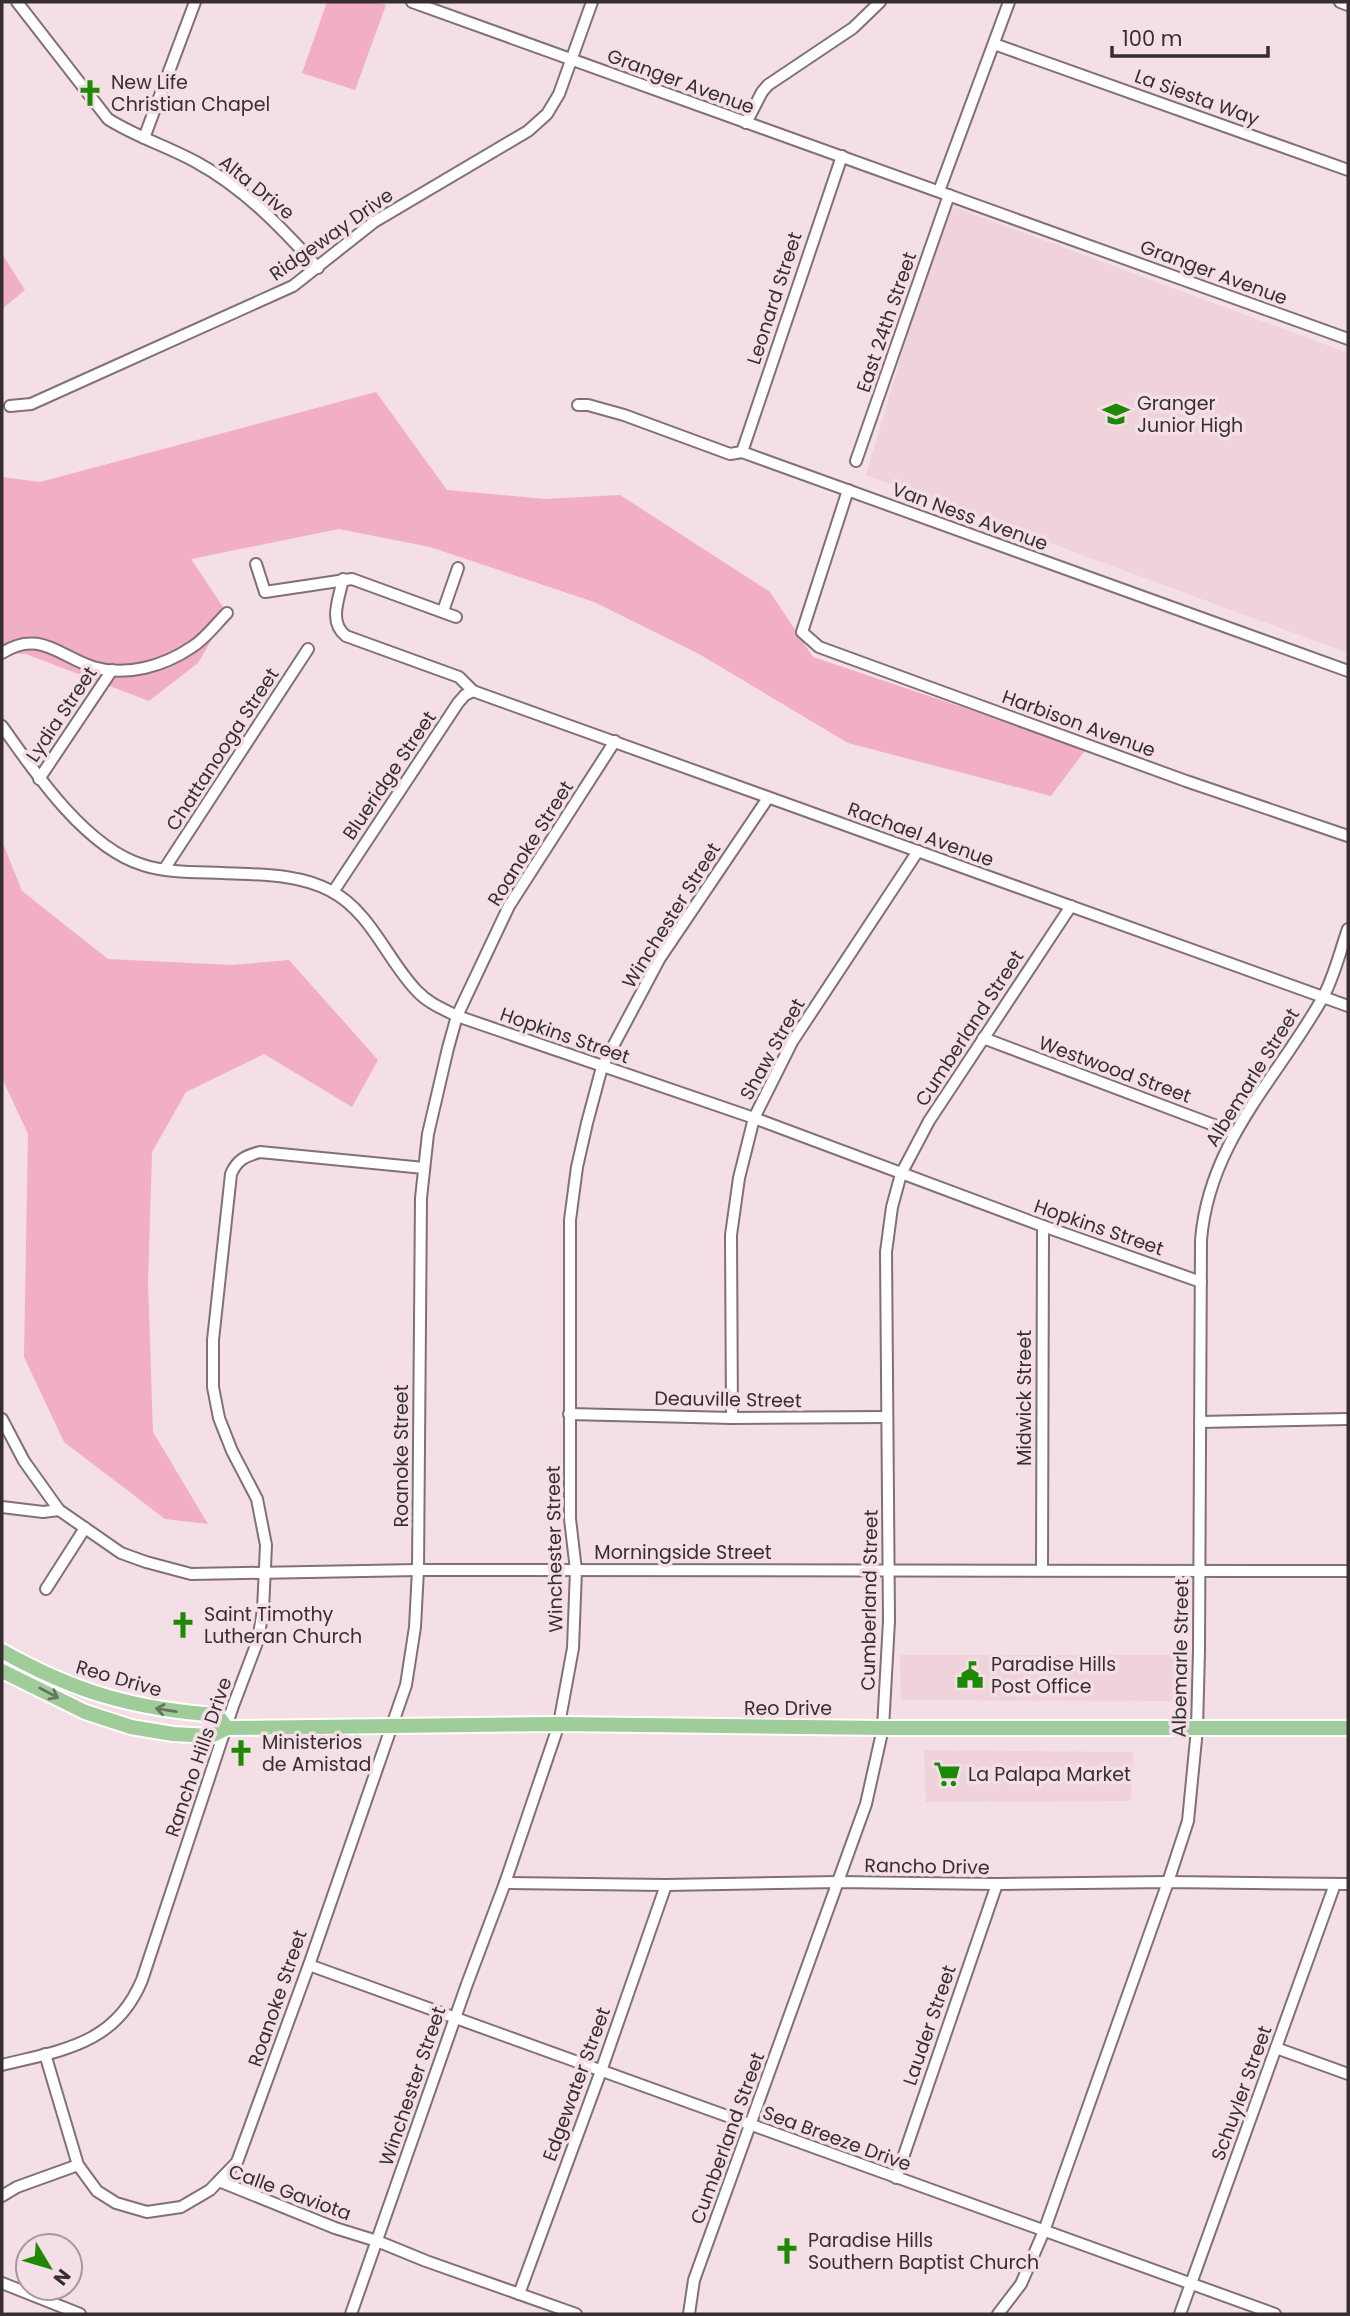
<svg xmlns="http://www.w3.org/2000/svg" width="1350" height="2316" viewBox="0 0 1350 2316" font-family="Poppins,sans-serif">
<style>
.built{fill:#f0d2db}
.green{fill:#f1aec4}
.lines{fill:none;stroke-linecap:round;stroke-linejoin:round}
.minor-casing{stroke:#827075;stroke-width:14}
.major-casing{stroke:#fff;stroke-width:18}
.minor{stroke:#fff;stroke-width:10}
.major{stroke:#a0cc9a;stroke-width:14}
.oneway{stroke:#667560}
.labels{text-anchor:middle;stroke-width:7;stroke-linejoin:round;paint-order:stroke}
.street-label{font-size:19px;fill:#362e31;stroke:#f4dfe6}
.poi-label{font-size:19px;fill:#362e31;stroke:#f4dfe6;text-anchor:start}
</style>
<rect width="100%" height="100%" fill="#f4dfe6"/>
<g class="built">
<polygon points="946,204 1348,353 1348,653 866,475"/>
<polygon points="900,1655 1190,1655 1192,1701 901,1700"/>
<polygon points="924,1750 1133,1752 1131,1801 926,1802"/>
</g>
<g class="green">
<polygon points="327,2 378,2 386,5 355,90 302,73"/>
<polygon points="2,254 25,290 2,309"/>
<polygon points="376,392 447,490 545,499 620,495 770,592 813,657 1086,749 1051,796 848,743 699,654 594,602 430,547 339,529 191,559 227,613 198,663 149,701 26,654 2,653 2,477 40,482"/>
<polygon points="2,841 22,891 108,959 232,965 289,960 378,1060 352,1107 264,1054 186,1092 152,1152 148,1282 153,1432 208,1524 165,1519 64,1442 24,1357 28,1134 2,1078"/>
</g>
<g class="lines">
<defs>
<g id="minor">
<path d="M17,2L108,119C136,137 167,146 196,162C244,188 282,228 318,268"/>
<polyline points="412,2 1348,339"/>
<polyline points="1340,2 1348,5"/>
<polyline points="994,44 1348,170"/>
<polyline points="746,123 762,92 768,85 853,28 880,2"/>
<polyline points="144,138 195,2"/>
<polyline points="939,191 1009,2"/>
<polyline points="578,405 588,405 624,415 730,454 742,452 1348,671"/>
<polyline points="10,406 31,404 293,286 374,222 528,131 547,114 559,94 592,2"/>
<polyline points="742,452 842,156"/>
<polyline points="856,461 949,195"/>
<polyline points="848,490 802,632 819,647 1186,781 1348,836"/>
<polyline points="256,564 265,592 352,579 456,617"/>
<path d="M343,579C339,599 328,622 346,636L459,677L473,691"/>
<polyline points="443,611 458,568"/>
<path d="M2,653C39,629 59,656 93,667C127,677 164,666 192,647C205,639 216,624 227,613"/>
<path d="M2,726C35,773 86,848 143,865C167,873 197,872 222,873C258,875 298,873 331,891C371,912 387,960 417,991C428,1003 443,1009 457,1016L754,1118L1043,1226L1201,1282"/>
<polyline points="39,779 112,670"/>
<polyline points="165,868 308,649"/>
<polyline points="333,892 458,703 465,695 473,691 1348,1006"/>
<polyline points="983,1038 1235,1133"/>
<polyline points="569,1414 732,1418 887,1417"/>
<polyline points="732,1418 731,1235 739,1178 754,1118 792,1042 918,851"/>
<polyline points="2,1419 24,1461 59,1510 121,1553 146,1562 191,1574 418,1570 1348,1571"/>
<polyline points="1200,1422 1348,1419"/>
<polyline points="2,1507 43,1512 59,1510"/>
<polyline points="1042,1569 1043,1226"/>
<polyline points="46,1589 85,1528"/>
<polyline points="505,1883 666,1885 839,1882 997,1884 1168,1882 1348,1884"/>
<polyline points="309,1965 1275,2314"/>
<polyline points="1276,2048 1348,2074"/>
<polyline points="45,2054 78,2165 97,2191 116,2203 147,2212 181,2207 210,2190 237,2162 309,1965 406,1685 415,1627 418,1570 421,1198 428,1134 448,1048 457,1016 509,906 615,741"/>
<path d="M2,2065C62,2050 115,2045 142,1980L233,1706L258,1640L263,1610L266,1545L257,1499L232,1451L219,1418L213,1387V1340L231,1174C237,1160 245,1156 260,1152L424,1168"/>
<polyline points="896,2178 997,1884"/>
<polyline points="219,2181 335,2228 377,2241 426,2261 576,2314"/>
<polyline points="2,2196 17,2187 78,2165"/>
<polyline points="2,2283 80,2314"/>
<polyline points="519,2294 601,2071 666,1885"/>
<polyline points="351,2314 467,1984 505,1883 559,1724 573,1648 576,1570 570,1519 570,1220 577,1167 587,1123 602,1067 660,958 768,798"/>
<polyline points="689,2314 694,2280 866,1804 883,1728 889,1621 886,1252 892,1207 901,1174 929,1121 1071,906"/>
<path d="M998,2314L1021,2284L1044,2231L1168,1882L1188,1821L1197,1729L1199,1650L1201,1240C1209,1142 1276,1080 1322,999C1334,978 1340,951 1348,929"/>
<polyline points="1180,2314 1335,1884"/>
</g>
<g id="major">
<path d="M2,1651C75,1692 134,1709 217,1715L227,1728"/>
<polyline points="2,1671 85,1712 131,1727 173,1734 211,1736 227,1728 559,1724 883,1728 1348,1728"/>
</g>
</defs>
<use href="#minor" class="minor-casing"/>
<use href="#major" class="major-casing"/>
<use href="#minor" class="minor"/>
<use href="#major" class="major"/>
</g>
<defs><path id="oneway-shaft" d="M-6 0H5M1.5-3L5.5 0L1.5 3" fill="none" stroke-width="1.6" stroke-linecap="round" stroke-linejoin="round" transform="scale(1.75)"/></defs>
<g class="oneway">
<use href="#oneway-shaft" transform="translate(49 1693) rotate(28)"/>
<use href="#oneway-shaft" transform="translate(166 1710) rotate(-171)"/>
</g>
<defs>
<symbol id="church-bare" viewBox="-9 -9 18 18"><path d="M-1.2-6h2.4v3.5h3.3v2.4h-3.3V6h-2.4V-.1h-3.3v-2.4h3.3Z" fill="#1d8904" stroke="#f4dfe6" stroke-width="2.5" paint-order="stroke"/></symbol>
<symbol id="school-bare" viewBox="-9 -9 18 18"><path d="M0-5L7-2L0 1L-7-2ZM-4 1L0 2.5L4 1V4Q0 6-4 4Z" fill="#1d8904" stroke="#f4dfe6" stroke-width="2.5" paint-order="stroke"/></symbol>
<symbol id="civic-bare" viewBox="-9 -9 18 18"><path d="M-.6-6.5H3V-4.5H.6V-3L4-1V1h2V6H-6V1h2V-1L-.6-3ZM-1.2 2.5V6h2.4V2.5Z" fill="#1d8904" stroke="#f4dfe6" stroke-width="2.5" paint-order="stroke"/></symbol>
<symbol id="supermarket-bare" viewBox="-9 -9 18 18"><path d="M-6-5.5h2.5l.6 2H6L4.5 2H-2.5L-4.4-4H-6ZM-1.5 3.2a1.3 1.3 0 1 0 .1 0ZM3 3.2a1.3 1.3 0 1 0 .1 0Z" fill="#1d8904" stroke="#f4dfe6" stroke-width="2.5" paint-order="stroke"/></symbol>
</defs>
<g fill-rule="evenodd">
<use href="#church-bare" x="71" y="74" width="38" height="38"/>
<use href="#school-bare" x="1097" y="395" width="38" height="38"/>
<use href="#church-bare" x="164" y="1606" width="38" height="38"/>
<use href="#civic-bare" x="951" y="1656" width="38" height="38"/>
<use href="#church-bare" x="222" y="1734" width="38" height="38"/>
<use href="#supermarket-bare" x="928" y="1755" width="38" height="38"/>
<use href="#church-bare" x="768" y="2232" width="38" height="38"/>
</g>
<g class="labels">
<g class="street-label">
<text transform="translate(681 81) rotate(20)" y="7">Granger Avenue</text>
<text transform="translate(1197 97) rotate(20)" y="7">La Siesta Way</text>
<text transform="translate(257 187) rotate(39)" y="7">Alta Drive</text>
<text transform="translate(331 234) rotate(-35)" y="7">Ridgeway Drive</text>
<text transform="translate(1214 272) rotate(20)" y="7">Granger Avenue</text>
<text transform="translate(774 298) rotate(-72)" y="7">Leonard Street</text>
<text transform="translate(886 322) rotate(-71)" y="7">East 24th Street</text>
<text transform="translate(970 516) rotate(20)" y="7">Van Ness Avenue</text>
<text transform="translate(61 714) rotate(-56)" y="7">Lydia Street</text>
<text transform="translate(1079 723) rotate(20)" y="7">Harbison Avenue</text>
<text transform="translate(222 749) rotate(-57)" y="7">Chattanooga Street</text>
<text transform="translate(389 775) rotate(-56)" y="7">Blueridge Street</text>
<text transform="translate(921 834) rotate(20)" y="7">Rachael Avenue</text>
<text transform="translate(530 843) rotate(-58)" y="7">Roanoke Street</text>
<text transform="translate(671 915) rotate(-58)" y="7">Winchester Street</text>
<text transform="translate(969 1028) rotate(-57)" y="7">Cumberland Street</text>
<text transform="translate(565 1035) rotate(19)" y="7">Hopkins Street</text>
<text transform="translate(772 1049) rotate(-61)" y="7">Shaw Street</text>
<text transform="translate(1115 1069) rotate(20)" y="7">Westwood Street</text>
<text transform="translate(1252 1077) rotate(-58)" y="7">Albemarle Street</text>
<text transform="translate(1099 1227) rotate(19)" y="7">Hopkins Street</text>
<text transform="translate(1024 1398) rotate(-90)" y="7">Midwick Street</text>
<text transform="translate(728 1399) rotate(1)" y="7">Deauville Street</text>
<text transform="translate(401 1456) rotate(-90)" y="7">Roanoke Street</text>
<text transform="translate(554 1549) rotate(-91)" y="7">Winchester Street</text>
<text x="683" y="1559">Morningside Street</text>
<text transform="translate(869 1600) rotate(-89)" y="7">Cumberland Street</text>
<text transform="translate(1180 1658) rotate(-89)" y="7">Albemarle Street</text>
<text transform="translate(119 1678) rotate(16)" y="7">Reo Drive</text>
<text x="788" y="1715">Reo Drive</text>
<text transform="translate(198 1757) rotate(-71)" y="7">Rancho Hills Drive</text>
<text transform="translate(927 1866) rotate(1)" y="7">Rancho Drive</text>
<text transform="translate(277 1998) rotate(-71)" y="7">Roanoke Street</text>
<text transform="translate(929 2025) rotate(-71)" y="7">Lauder Street</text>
<text transform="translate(576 2084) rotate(-70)" y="7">Edgewater Street</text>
<text transform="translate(412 2086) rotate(-71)" y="7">Winchester Street</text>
<text transform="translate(1241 2093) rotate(-70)" y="7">Schuyler Street</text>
<text transform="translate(727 2138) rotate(-70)" y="7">Cumberland Street</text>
<text transform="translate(837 2138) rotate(20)" y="7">Sea Breeze Drive</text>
<text transform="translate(290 2192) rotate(20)" y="7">Calle Gaviota</text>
</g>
<g class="poi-label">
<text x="111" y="89">New Life<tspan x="111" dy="22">Christian Chapel</tspan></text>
<text x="1137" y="410">Granger<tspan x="1137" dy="22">Junior High</tspan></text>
<text x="204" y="1621">Saint Timothy<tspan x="204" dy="22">Lutheran Church</tspan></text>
<text x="991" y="1671">Paradise Hills<tspan x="991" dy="22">Post Office</tspan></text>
<text x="262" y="1749">Ministerios<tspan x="262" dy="22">de Amistad</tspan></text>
<text x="968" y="1781">La Palapa Market</text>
<text x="808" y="2247">Paradise Hills<tspan x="808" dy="22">Southern Baptist Church</tspan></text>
</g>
</g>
<rect width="1350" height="2316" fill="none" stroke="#362e31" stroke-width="7"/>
<g transform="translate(49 2267) rotate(128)"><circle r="33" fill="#f4dfe6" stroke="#a8989e" stroke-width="2"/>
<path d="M0-5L12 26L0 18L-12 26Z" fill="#1d8904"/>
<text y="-10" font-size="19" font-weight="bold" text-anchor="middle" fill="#362e31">N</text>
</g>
<path d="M1112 46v10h156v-10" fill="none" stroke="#362e31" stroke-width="3.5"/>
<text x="1122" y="46" font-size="21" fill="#362e31" stroke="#f4dfe6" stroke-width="5" paint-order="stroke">100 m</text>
</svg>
